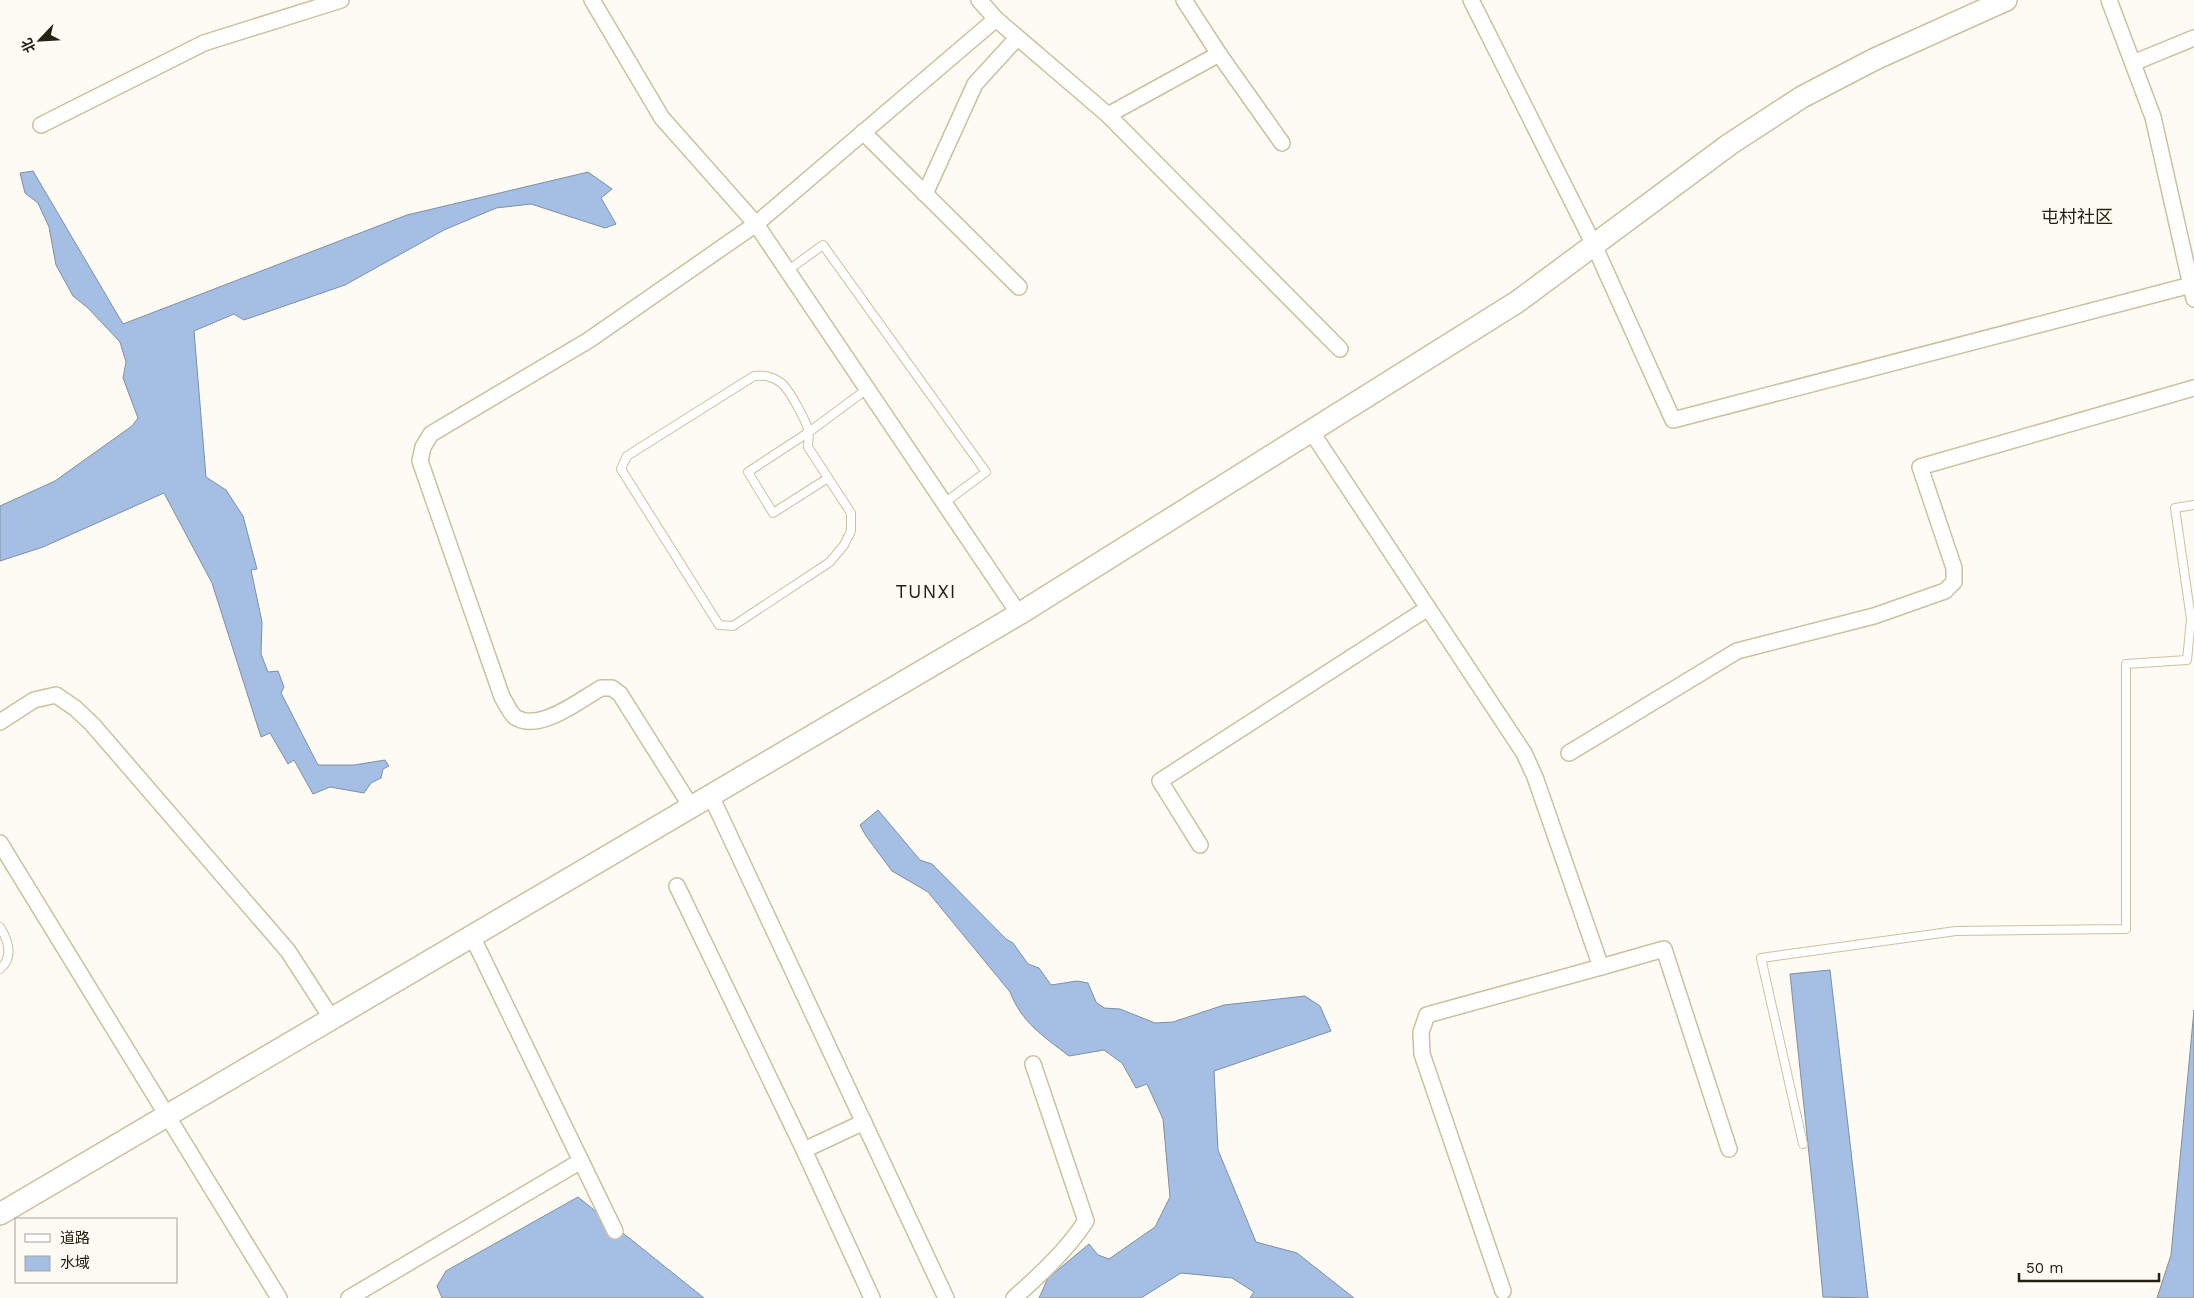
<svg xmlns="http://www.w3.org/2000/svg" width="2194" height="1298" viewBox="0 0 2194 1298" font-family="'Work Sans','Noto Sans SC',sans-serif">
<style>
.water{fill:#a4bfe3;stroke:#7e8fa4}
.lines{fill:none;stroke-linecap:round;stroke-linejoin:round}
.service-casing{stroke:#ccc19e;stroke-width:10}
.minor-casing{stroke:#ccc19e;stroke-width:18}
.secondary-casing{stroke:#ccc19e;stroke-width:24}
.service{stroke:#fff;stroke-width:8}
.minor{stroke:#fff;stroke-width:15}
.secondary{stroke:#fff;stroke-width:21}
.labels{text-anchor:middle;stroke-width:4;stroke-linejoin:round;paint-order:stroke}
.neighbourhood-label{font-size:18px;fill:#242012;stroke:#fdfbf4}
.quarter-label{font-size:19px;letter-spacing:1px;fill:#242012;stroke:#fdfbf4}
</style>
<rect width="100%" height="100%" fill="#fdfbf4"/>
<g class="water">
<polygon points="33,171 123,324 407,215 588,172 612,189 601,198 616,224 605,228 531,204 496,208 444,230 345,285 244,320 234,314 194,331 206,477 226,490 243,516 257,569 251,570 262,622 261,654 268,672 278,671 284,687 281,693 318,765 354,765 385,760 389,766 383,769 381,778 371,783 364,793 330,787 313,794 294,760 288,764 270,733 261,737 212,583 164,493 43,547 0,561 0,506 55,481 132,426 138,418 123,378 126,362 120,342 88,308 73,296 56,265 49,227 38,203 25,193 20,173"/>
<path d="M878,810L920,860L932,864L1006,939L1013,943L1028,964L1039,968L1051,985L1077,981L1088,983L1096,1002L1104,1008L1120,1009L1155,1023L1173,1022L1224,1005L1305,996L1320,1006L1331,1031L1214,1071L1218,1150L1256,1242L1297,1253L1354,1298H1250L1254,1292L1232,1278L1181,1273L1141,1298H1039L1048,1278L1089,1244L1098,1255L1109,1259L1155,1227L1170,1197L1163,1119L1147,1084L1136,1088L1122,1063L1104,1050L1069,1056C1043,1036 1022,1023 1010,992L928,892L892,871L866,836L860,825Z"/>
<polygon points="1830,970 1868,1298 1823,1297 1815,1211 1790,974"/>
<polygon points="2194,1010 2194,1298 2157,1298 2171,1255"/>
<polygon points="578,1197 704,1298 442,1298 437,1286 446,1271"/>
</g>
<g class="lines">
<defs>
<g id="service">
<polyline points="787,271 823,245 986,472 944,503"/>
<path d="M828,478L773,513L748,472L809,432C806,421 789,388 780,382C771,376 764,375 754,376L627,456L621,469L719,625L733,626L830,562L844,545L851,531V513L808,447L809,432L867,389"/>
<path d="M0,927C8,940 14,957 0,969"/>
<polyline points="1803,1144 1761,958 1956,931 2126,929 2126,664 2187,660 2191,619 2175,508 2194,505"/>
</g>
<g id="minor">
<polyline points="592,0 662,118 756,224 1019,614"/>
<polyline points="1471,0 1594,245 1673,420 2191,285"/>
<polyline points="2109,0 2153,117 2194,299"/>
<polyline points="996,19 1108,115 1340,349"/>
<polyline points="1219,54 1282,143"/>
<polyline points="2133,63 2194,38"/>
<polyline points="1108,115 1219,54 1184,0"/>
<polyline points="41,125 204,43 341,0"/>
<polyline points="863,132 1019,287"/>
<polyline points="925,194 975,84 1017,38"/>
<polyline points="1311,431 1524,753 1535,777 1601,967 1427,1015 1421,1032 1422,1054 1503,1291"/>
<polyline points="0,722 34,700 56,695 75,708 92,724 288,951 332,1019"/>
<polyline points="1569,753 1737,651 1874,616 1945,591 1954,582 1954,568 1920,467 2194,388"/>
<polyline points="711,796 946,1298"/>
<path d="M692,808L620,694L612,688H601C580,700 539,733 515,717C510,713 506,703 502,697L420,461L423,447L431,434L589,340L756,224L996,19L979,0"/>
<polyline points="0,843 279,1298"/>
<polyline points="1200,845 1160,781 1428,608"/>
<polyline points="677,886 804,1150 872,1298"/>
<polyline points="1601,967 1664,949 1729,1149"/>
<polyline points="804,1150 864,1122"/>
<polyline points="581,1161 615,1231"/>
<polyline points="349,1298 581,1161 472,936"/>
<path d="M1014,1298C1041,1274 1066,1251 1086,1221L1033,1064"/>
</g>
<polyline id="secondary" points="0,1214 1019,614 1517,302 1730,144 1802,97 1875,59 2006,0"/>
</defs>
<use href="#service" class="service-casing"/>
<use href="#minor" class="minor-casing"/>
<use href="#secondary" class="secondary-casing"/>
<use href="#service" class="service"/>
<use href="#minor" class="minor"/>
<use href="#secondary" class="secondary"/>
</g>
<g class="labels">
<g class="neighbourhood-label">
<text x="2077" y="223">屯村社区</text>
</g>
<g class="quarter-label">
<text x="926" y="598">TUNXI</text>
</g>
</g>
<rect x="15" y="1218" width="162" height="65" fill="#fdfbf4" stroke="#a6a39a"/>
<rect x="25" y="1234" width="25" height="8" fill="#ffffff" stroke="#a6a39a"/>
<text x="60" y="1243" font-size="15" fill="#242012">道路</text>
<rect x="25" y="1256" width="25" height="15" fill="#a4bfe3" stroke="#a6a39a"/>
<text x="60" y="1268" font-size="15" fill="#242012">水域</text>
<g transform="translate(40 40) rotate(245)" stroke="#fdfbf4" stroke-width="4" paint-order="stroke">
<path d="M0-4L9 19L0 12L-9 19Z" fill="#242012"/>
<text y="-8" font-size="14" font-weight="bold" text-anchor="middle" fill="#242012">北</text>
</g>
<path d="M2019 1273v8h140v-8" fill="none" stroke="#242012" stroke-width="2.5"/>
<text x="2026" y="1273" font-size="15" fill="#242012" stroke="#fdfbf4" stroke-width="4" paint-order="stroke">50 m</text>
</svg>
